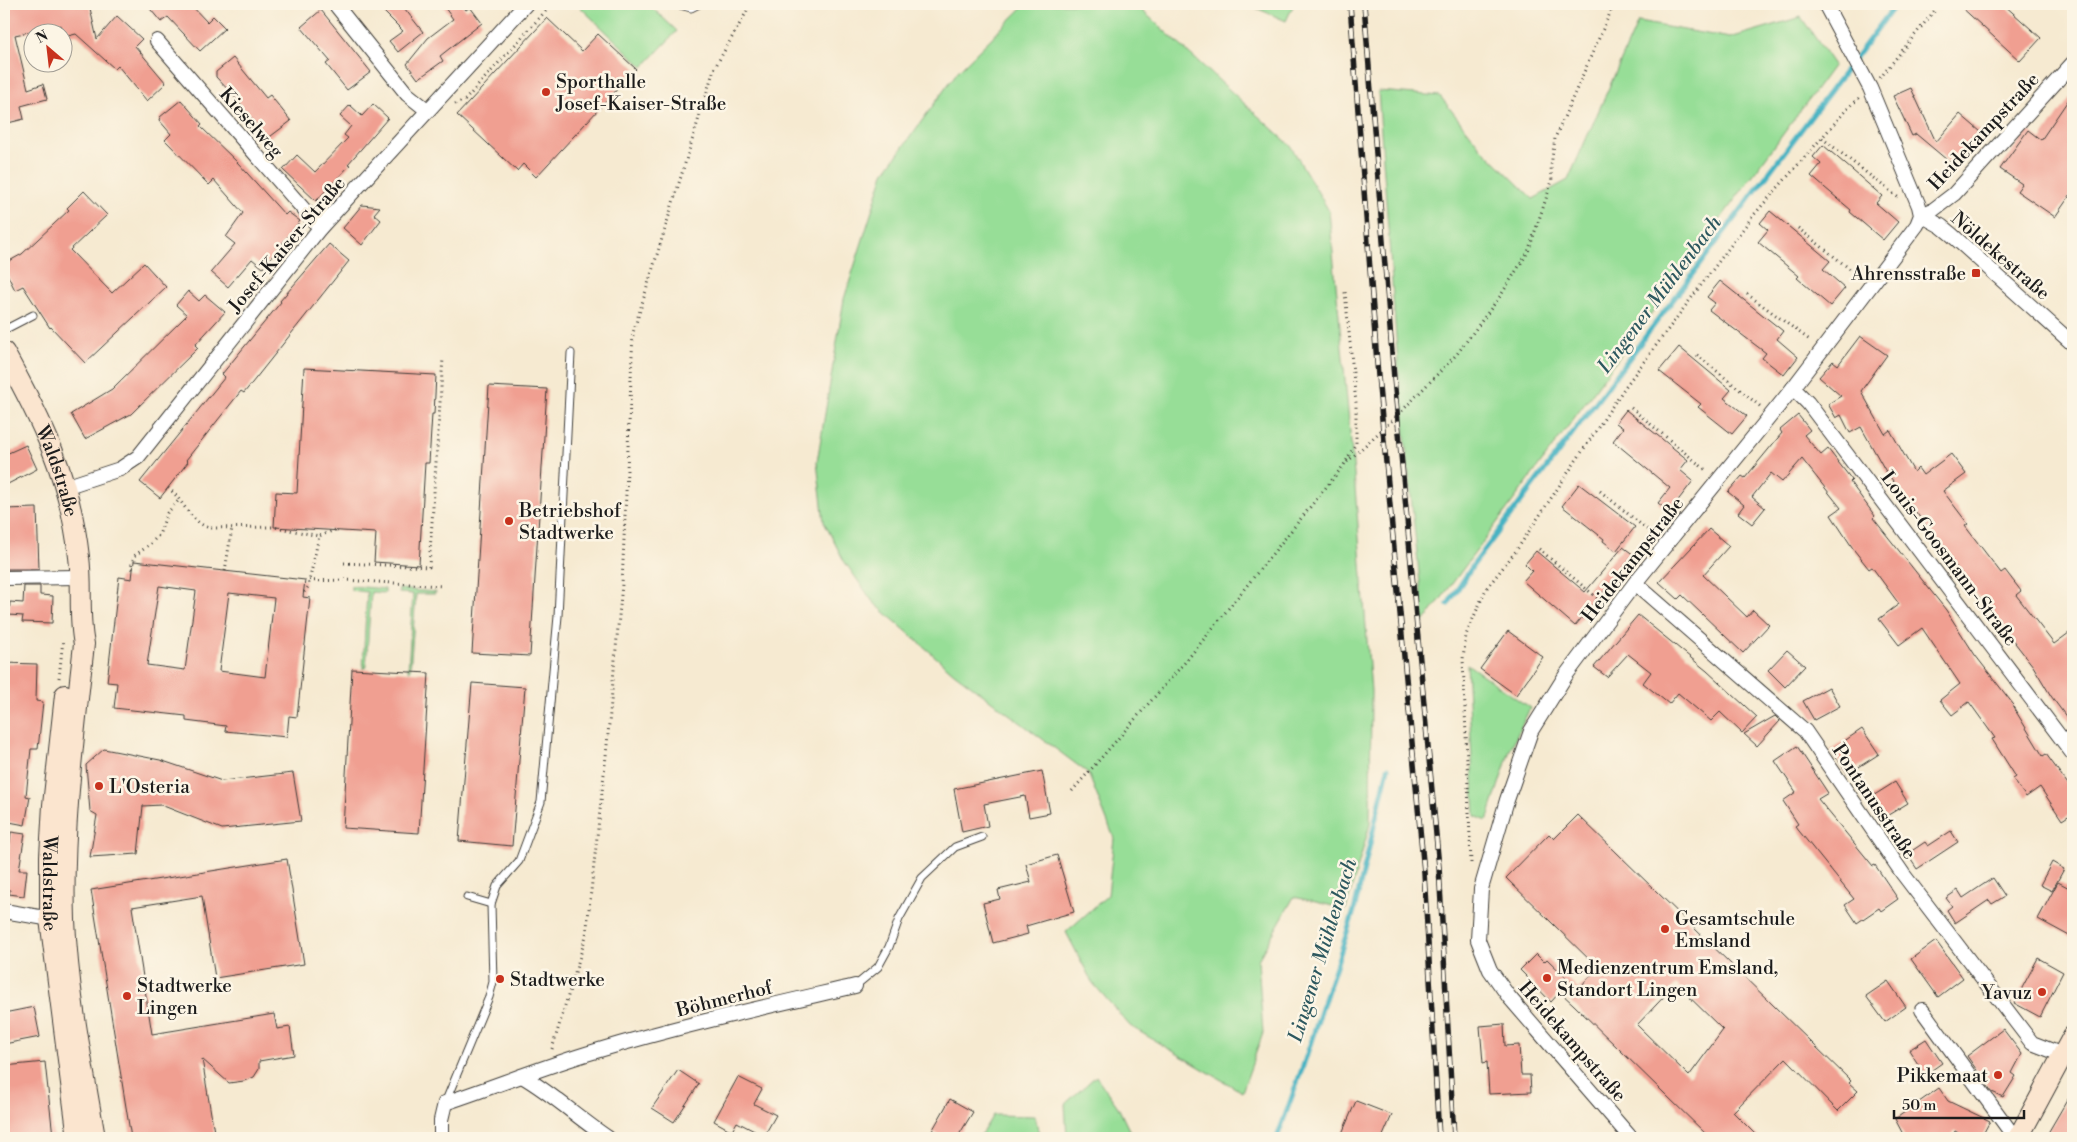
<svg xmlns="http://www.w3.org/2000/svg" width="2077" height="1142" viewBox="0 0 2077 1142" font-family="'Libre Bodoni',serif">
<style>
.green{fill:#97de97;stroke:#5a7d5a}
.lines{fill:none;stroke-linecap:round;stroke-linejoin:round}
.stream{stroke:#46b3c3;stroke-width:5}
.building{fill:#f09f91;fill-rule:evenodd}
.lane-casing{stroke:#3d3b37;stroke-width:9}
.street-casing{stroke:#3d3b37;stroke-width:16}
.secondary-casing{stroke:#3d3b37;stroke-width:22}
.path{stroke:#3d3b37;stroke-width:3;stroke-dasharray:1 4;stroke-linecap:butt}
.lane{stroke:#fff;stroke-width:7}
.street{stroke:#fff;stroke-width:14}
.secondary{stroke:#fbe5cf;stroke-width:20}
.rail-casing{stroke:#1c1c1c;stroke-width:5.5}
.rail{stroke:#fcf5e5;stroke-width:4;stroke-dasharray:11;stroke-linecap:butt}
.poi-dot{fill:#c8321e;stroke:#fcf5e5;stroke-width:2}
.labels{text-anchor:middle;stroke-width:5;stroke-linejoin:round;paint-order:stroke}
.poi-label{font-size:19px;fill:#1c1c1c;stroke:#fcf5e5;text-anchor:start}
.street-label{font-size:19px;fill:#1c1c1c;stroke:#fcf5e5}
.water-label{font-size:20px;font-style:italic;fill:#2d585f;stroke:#fcf5e5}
</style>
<rect width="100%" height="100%" fill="#fcf5e5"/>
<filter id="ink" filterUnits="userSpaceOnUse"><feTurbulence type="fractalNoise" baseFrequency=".02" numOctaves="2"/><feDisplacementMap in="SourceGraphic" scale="10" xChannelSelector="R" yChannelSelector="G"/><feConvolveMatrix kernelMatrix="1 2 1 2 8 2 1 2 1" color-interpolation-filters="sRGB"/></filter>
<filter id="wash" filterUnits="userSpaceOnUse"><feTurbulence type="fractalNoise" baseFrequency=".0096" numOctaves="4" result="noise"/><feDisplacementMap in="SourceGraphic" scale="20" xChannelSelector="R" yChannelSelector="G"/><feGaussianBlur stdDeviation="1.12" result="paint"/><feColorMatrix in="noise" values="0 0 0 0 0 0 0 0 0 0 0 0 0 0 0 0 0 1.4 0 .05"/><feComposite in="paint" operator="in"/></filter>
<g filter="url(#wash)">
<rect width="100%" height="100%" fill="#f6ead1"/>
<g class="green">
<polygon points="577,4 648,4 677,31 643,67"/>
<polygon points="1026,4 1135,4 1290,145 1329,211 1354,474 1371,691 1370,824 1346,909 1294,897 1258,960 1263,1033 1242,1092 1130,1026 1092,982 1066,932 1108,895 1114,838 1088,773 954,673 873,602 844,561 824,522 817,462 844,299 884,173 958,71"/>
<polygon points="1247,4 1294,4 1286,21"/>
<polygon points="1801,17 1834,65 1424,622 1399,378 1378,91 1440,96 1481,148 1533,199 1568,180 1638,22 1730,38"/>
<polygon points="351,586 385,589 385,593 371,592 366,668 363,668 367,592 351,590"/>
<polygon points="399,589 436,592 435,594 416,594 410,671 408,670 413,594 399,593"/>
<polygon points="1467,664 1530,708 1510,750 1487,821 1475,816"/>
<polygon points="1096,1076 1118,1107 1133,1138 1067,1138 1065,1104"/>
<polygon points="993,1115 1035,1116 1040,1138 979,1138"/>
</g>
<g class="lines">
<g class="stream">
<polyline points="1448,604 1474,564 1896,4"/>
<polyline points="1277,1138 1303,1066 1354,911 1388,768"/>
</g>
</g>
<g id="blocks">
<g class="building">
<polygon points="4,4 89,4 97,39 117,16 142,39 135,46 166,83 147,101 118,66 115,69 76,34 64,37 61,25 15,35 28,89 43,84 47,99 21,106 24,119 4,124"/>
<polygon points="146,4 190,4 207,22 213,16 225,28 200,51 168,17 161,22"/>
<polygon points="376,4 401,4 423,32 398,52 389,41 403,31"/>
<polygon points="442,4 461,4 466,10 470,7 482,23 440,56 443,61 418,79 407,64 428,38 453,19"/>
<polygon points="1958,4 2003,4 2041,38 2020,61"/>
<polygon points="321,10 371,72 347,90 326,64 330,61 301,27"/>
<polygon points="547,18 582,51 598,34 636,69 536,177 523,164 517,171 457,115"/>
<polygon points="233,58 266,98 270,95 291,121 267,139 233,95 216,77 216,72"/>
<polygon points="1911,88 1936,142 1960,114 1981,132 1953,165 1916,134 1912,136 1893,96"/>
<polygon points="2073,93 2073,191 2055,217 2017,191 2022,184 2000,169 2028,130 2041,140"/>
<polygon points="181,100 202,124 200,126 238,163 285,215 288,212 300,221 263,268 252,259 228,287 211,272 235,244 226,237 243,213 214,180 209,185 165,140 171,134 159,120 160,117"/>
<polygon points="373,104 388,118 348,164 350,165 316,201 283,170 297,155 315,172 348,138 344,135 351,126 340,116 350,105 362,116"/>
<polygon points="1823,145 1882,196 1876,203 1898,222 1883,240 1850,212 1851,210 1811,176 1821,164 1813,157"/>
<polygon points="84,191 107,215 70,250 112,293 144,263 166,287 85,363 51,327 50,328 23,286 15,290 4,268 4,264 22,254 69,210 67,208"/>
<polygon points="362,205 380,207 374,214 381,220 362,245 343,228"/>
<polygon points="1770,211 1830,261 1823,269 1845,288 1830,306 1797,278 1799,276 1758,242 1768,230 1760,223"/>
<polygon points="329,244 349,261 244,393 241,391 186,460 188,462 160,498 140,482 225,377 222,374 281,302 280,301"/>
<polygon points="1720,281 1783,331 1777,339 1798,357 1784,375 1762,358 1766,353 1709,310 1715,303 1707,297"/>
<polygon points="188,291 199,301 205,295 225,312 195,345 198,348 131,414 85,439 71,414 112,389 187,315 176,305"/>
<polygon points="1860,336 1887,355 1861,391 1885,434 1890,430 1914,472 1918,468 1923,475 1951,454 1966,474 1943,491 1968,524 1965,526 2001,573 2005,570 2021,591 2016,595 2054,644 2073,630 2073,726 2051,696 2033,666 1965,579 1885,470 1861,427 1850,433 1841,415 1836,418 1828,404 1841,396 1819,377 1833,361 1838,365"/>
<polygon points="1679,347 1731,390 1724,398 1747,416 1732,434 1698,407 1701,404 1659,371"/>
<polygon points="304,368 436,375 434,414 432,414 429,463 425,463 419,565 374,562 376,533 274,527 276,492 297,493"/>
<polygon points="489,386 547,389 530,656 472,653"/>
<polygon points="1626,410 1688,460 1680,470 1693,481 1669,512 1658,503 1670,488 1613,441 1623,428 1616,423"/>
<polygon points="1798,415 1810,430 1804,435 1821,455 1828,449 1852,480 1850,482 1875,516 1873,518 1946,610 1975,655 2013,704 2012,705 2043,756 2046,754 2073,791 2073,813 2062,820 2040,787 2026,797 2013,779 2016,777 1992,739 1995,738 1969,702 1952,715 1940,700 1960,684 1922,628 1899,645 1879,619 1899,604 1872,567 1869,569 1854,550 1831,515 1841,508 1802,459 1782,482 1771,473 1752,497 1765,508 1752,524 1738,513 1744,505 1728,492 1742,476 1745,478 1782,433 1780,430"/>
<polygon points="26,445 37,469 4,486 4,455"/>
<polygon points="1579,484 1635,527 1616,551 1603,541 1604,539 1562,506"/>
<polygon points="37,508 39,569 4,569 4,509"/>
<polygon points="1709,529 1729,546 1703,575 1747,617 1753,610 1769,625 1743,653 1682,595 1678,599 1659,582"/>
<polygon points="1623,547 1634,555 1575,626 1523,581 1532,571 1525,564 1536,551 1585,592"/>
<path d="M134,561L305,580L303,597L310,598L297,717L289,716L287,737L225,731L226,726L186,721V716L114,708L117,683L107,682L119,577L132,579ZM159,586L196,591L185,670L147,665ZM229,593L274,598L265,677L219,671Z"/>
<polygon points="24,586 40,586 40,595 53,596 52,623 22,622 23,616 9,615 10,602 23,603"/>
<polygon points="1638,615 1707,671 1757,717 1742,733 1720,712 1711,721 1678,693 1669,704 1643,683 1651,672 1628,654 1607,677 1594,667"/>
<polygon points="1508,631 1543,657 1516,695 1480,669"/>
<polygon points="1787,650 1805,666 1785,687 1768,670"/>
<polygon points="4,663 37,664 36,701 43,702 38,749 31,749 26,796 30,797 25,825 4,821"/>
<polygon points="352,669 429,673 419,833 343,828"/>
<polygon points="472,683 525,687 512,846 459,841"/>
<polygon points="1829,687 1840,706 1814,720 1803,701"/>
<polygon points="1775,716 1780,721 1757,746 1744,734"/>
<polygon points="1862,729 1879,754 1848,774 1831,750"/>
<polygon points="1797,746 1828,793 1818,799 1873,866 1875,865 1898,899 1881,911 1879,908 1857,923 1845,905 1854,899 1795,826 1798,824 1783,801 1796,792 1775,761"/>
<polygon points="104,749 160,760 222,781 293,773 301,821 222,829 161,805 143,806 138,854 90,857 97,815 90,811 86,765"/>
<polygon points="1042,771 1050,813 1029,817 1025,796 984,804 988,826 962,832 954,789"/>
<polygon points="1895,782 1908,803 1880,820 1868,799"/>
<path d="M1578,815L1851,1081L1849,1083L1858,1091L1838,1111L1786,1058L1733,1112L1759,1138H1710L1574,1005L1560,992L1551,1002L1528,978L1520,970L1536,954L1544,962L1547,959L1578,989L1598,968L1506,878L1549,834L1554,839ZM1676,984L1723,1030L1689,1076L1637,1025Z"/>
<polygon points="1951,831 1958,842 1917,869 1907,854 1925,842 1928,846"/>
<polygon points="11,832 25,834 19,870 27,870 24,896 9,894 10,890 4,890 4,865 7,865"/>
<polygon points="1057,855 1074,912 1026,926 1028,934 993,943 983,903 1000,899 998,890 1031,882 1026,864"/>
<polygon points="287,859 304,964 215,978 202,896 132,907 152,1034 274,1014 277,1029 290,1027 294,1055 259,1061 259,1069 254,1077 244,1081 229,1083 202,1059 215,1138 131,1138 91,890"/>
<polygon points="2052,862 2064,869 2052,891 2040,885"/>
<polygon points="1993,878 2005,896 1992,904 1989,900 1955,923 1947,910 1952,906 1946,898 1958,890 1963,898"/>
<polygon points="2058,882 2073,890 2073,938 2038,919"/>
<polygon points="1936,941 1963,978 1938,997 1911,959"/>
<polygon points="2038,958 2063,972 2040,1017 2014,1003"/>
<polygon points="1888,981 1906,1007 1885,1022 1866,996"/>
<polygon points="34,1007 40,1037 4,1044 4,1013"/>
<polygon points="1504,1024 1505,1046 1519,1045 1521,1075 1530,1075 1531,1092 1489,1094 1487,1062 1483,1063 1480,1026"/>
<polygon points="2003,1029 2022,1054 2012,1073 2016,1076 2003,1097 1992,1092 1967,1056"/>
<polygon points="1926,1039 1942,1063 1925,1075 1909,1050"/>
<polygon points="45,1062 53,1136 4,1138 4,1066"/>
<polygon points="678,1070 699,1084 674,1122 652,1108"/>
<polygon points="738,1077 762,1089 754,1104 776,1115 764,1136 737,1122 732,1131 714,1121"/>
<polygon points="1939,1088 1948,1101 1990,1121 1981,1138 1967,1138 1955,1131 1951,1138 1905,1138 1895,1119"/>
<polygon points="2073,1090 2073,1138 2045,1138"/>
<polygon points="950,1099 973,1112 957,1138 944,1138 932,1131"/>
<polygon points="1356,1101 1392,1115 1382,1138 1340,1138"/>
</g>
</g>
</g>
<g filter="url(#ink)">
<use href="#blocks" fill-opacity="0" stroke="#3d3b37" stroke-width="1"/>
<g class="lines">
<defs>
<g id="lane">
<polyline points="676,4 691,8 699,4"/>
<polyline points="4,330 33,315"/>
<polyline points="467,897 491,904"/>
<polyline points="855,986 878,967 889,947 899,919 922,878 955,847 982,837"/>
<polyline points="445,1103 489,997 493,982 491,904 497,886 519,861 541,802 558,616 571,353"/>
</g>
<g id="street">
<polyline points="335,4 407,94 427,110"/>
<polyline points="157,41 320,228"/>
<polyline points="1921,215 1933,210 1954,194 2073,63"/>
<polyline points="1921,215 1941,226 1952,235 2073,344"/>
<polyline points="1793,388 1808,403 2073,754"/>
<polyline points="65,487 120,469 138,457 320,228 526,4"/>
<polyline points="4,578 80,577"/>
<polyline points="1635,583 1805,731 1903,874 2032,1043 2063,1055"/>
<polyline points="4,911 57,920"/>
<polyline points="1922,1010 2015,1138"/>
<path d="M522,1076C553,1094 578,1118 608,1138"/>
<path d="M441,1138V1120L445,1103C496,1086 545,1066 596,1051C682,1025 769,1006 855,986"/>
<polyline points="1631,1138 1509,997 1490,970 1478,940 1481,889 1507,800 1531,731 1566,675 1635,583 1793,388 1917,225 1921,215 1919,206 1870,88 1825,4"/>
</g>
<g id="secondary">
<path id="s1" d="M4,352C42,421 70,477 79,557C83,586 78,616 84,644C74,736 62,828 65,920C68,993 83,1066 95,1138"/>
<path id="s2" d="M65,695L53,805L50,856V919L78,1138"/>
<polyline points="2018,1138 2073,1036"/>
</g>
</defs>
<use href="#lane" class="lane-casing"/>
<use href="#street" class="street-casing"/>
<use href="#secondary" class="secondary-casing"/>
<g class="path">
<polyline points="1880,78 1940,4"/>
<polyline points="455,104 465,100 552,4"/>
<polyline points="1822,138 1900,199"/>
<polyline points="1798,228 1860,277"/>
<polyline points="1747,294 1811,341"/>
<polyline points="1697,355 1761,407"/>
<polyline points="1631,408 1707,471"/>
<polyline points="1347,462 1397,416 1457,354 1501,295 1528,252 1552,181 1551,166 1555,138 1614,4"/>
<path d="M168,488C184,500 189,522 210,528L274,527L319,536L335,530"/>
<polyline points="1600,491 1654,535"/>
<polyline points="1539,549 1603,603"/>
<polyline points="344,563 429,567 443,358"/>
<polyline points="133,569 131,567 134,556 148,546 159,535 167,513 180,499"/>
<polyline points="225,571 232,528"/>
<polyline points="309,581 344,580 443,586"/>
<polyline points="304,592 308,587 319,536"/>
<polyline points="59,678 63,640"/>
<polyline points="1072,791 1187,660 1344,465 1356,443 1356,403 1345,292"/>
<polyline points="1471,863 1463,659 1466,635 1486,589 1516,551 1625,387 1752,217 1849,107 1859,98"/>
<polyline points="552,1049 586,936 606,756 622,584 633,333 714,69 751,4"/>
</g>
<use href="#lane" class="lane"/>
<use href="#street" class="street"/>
<use href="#secondary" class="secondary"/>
<defs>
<g id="rail">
<polyline points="1350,4 1378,376 1424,872 1439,1138"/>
<polyline points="1364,4 1394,378 1439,867 1454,1138"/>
</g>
</defs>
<use href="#rail" class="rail-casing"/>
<use href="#rail" class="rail"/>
</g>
</g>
<g class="poi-dot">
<circle cx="546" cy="92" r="5"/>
<rect x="1971" y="268" width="10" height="10" rx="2.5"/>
<circle cx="509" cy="521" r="5"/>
<circle cx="99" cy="786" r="5"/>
<circle cx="1665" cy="929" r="5"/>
<circle cx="1547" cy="978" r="5"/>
<circle cx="500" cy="979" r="5"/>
<circle cx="2042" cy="992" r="5"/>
<circle cx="127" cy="996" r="5"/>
<circle cx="1998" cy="1075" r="5"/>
</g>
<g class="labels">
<g class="poi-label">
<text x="556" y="88">Sporthalle<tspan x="556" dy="22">Josef-Kaiser-Straße</tspan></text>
<text x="1966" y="280" text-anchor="end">Ahrensstraße</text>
<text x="519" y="517">Betriebshof<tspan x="519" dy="22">Stadtwerke</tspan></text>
<text x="109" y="793">L'Osteria</text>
<text x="1675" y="925">Gesamtschule<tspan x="1675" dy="22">Emsland</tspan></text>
<text x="1557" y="974">Medienzentrum Emsland,<tspan x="1557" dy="22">Standort Lingen</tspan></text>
<text x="510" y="986">Stadtwerke</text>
<text x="137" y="992">Stadtwerke<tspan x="137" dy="22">Lingen</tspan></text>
<text x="2032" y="999" text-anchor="end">Yavuz</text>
<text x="1988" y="1082" text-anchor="end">Pikkemaat</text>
</g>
<g class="street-label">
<text transform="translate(252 122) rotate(49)" y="7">Kieselweg</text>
<text transform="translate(1983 131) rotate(-47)" y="7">Heidekampstraße</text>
<text transform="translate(286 244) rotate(-50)" y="7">Josef-Kaiser-Straße</text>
<text transform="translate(2001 255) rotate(41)" y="7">Nöldekestraße</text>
<text dy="7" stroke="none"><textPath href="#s1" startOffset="131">Waldstraße</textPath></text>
<text transform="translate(1950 558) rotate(53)" y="7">Louis-Goosmann-Straße</text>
<text transform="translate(1632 559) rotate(-52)" y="7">Heidekampstraße</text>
<text transform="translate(1875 801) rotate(56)" y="7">Pontanusstraße</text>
<text dy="7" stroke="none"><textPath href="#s2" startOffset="189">Waldstraße</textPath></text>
<text transform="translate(724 998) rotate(-14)" y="7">Böhmerhof</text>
<text transform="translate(1573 1041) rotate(49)" y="7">Heidekampstraße</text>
</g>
<g class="water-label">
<text transform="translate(1659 294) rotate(-53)" y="7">Lingener Mühlenbach</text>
<text transform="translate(1322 950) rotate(-73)" y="7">Lingener Mühlenbach</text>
</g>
</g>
<rect width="2077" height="1142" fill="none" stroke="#fcf5e5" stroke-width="20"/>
<g transform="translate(48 48) rotate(332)"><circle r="24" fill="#fcf5e5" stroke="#a29e95"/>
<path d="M0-4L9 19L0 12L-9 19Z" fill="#c8321e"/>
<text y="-8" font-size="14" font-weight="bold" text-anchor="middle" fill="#1c1c1c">N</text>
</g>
<path d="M1894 1110v8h130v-8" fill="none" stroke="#1c1c1c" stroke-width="2.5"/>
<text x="1902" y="1110" font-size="15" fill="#1c1c1c" stroke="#fcf5e5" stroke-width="4" paint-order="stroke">50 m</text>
</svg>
